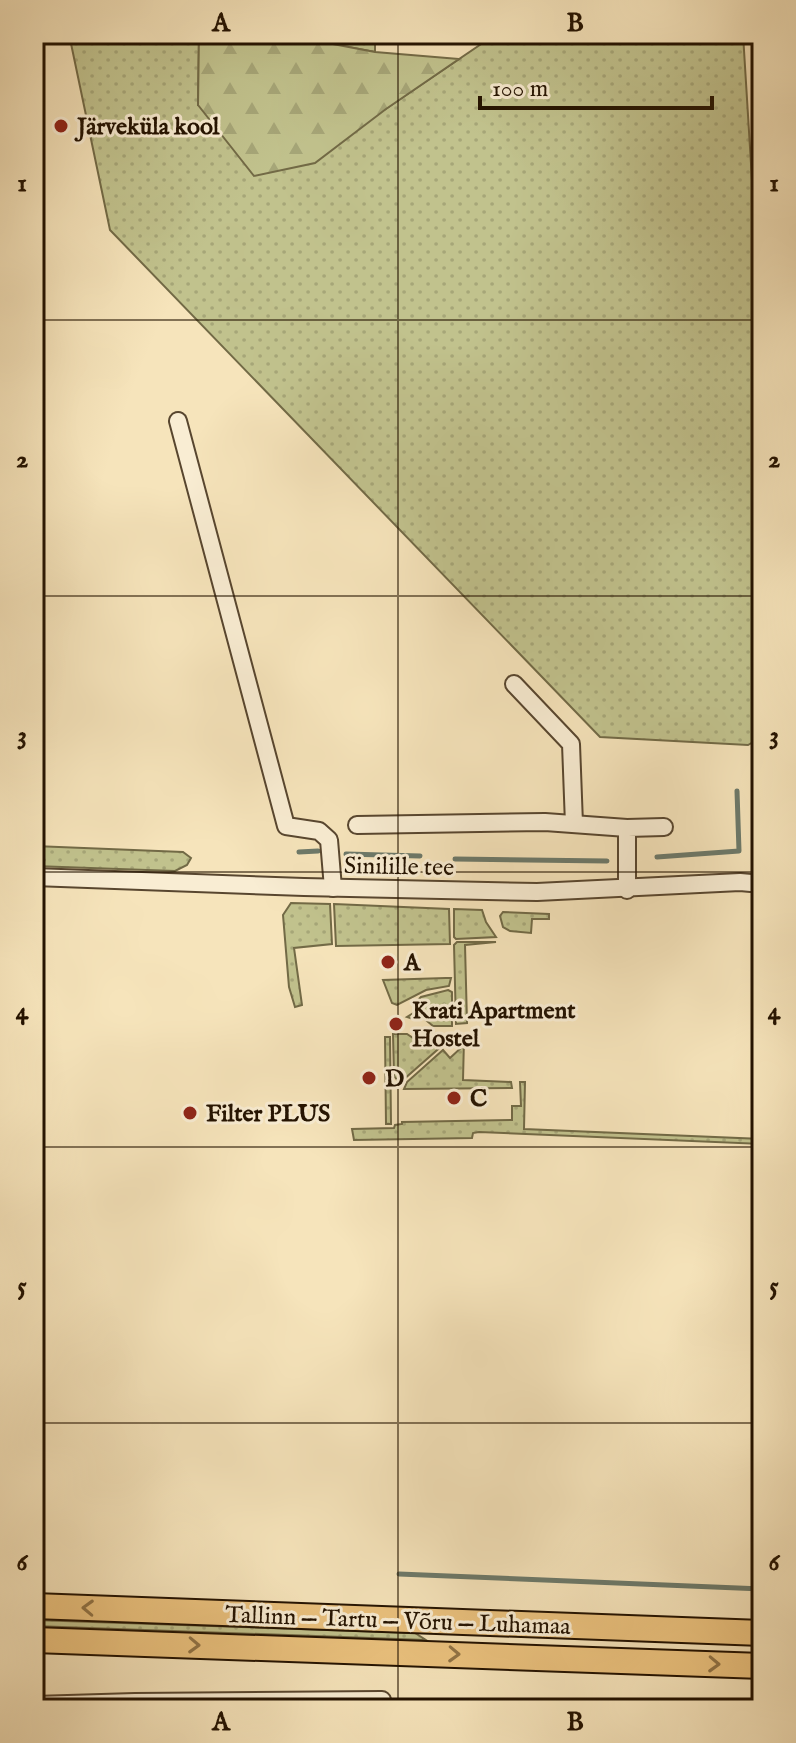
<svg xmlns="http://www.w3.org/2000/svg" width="796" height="1743" viewBox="0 0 796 1743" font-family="'IM FELL English',serif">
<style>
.grass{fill:url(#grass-dots);stroke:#726a46;stroke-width:2}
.forest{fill:url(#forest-firs);stroke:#726a46;stroke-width:2}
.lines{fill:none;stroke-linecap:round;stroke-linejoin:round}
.stream{stroke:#6c796a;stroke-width:5}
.minor-casing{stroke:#58462f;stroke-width:20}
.highway-casing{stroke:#231200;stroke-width:28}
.minor{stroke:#f9edd3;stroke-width:16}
.highway{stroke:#ebc27e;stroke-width:24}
.oneway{stroke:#917345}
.grid{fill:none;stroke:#231200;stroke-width:2;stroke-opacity:0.55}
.poi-dot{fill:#8f2418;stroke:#f9edd3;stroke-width:3}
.labels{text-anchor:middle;stroke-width:6;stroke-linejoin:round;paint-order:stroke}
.poi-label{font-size:24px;font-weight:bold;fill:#231200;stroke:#f9edd3;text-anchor:start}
.street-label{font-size:24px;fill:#231200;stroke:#f9edd3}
.neatline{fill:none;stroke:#231200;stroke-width:3}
.grid-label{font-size:26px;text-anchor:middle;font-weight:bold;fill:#231200}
</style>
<defs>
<pattern id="grass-dots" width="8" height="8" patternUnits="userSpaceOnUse" patternTransform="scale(2)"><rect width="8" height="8" fill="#c1c28d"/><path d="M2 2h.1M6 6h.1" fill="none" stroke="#a6a678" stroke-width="1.8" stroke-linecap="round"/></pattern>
<pattern id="forest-firs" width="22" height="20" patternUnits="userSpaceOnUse" patternTransform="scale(2)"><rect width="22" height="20" fill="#c1c28d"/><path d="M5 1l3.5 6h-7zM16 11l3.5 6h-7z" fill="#a6a678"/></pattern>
</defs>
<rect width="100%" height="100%" fill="#f6e4bb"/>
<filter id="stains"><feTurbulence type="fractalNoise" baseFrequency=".0025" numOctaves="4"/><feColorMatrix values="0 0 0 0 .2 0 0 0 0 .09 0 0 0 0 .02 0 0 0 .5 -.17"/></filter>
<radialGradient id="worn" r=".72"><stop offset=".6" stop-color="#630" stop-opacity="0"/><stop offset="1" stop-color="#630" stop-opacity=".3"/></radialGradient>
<g class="grass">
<polygon points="69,34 199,34 198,105 384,110 496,34 743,34 756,245 760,738 748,745 600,737 110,230"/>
<polygon points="280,34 375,34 375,52"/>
<polygon points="34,846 183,852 191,858 187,865 175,871 34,866"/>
<polygon points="291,903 330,904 332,944 294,948 302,1005 295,1007 289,987 283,915"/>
<polygon points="334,904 449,909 450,944 336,946"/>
<polygon points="454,909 482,910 486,922 496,937 456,939 454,937"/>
<polygon points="503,912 549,914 549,919 532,919 531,933 510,931 503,927 500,916"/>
<polygon points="457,942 496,942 465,945 467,1023 456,1024 454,945"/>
<polygon points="446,978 451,978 449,986 426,990 397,1005 392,1003 383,980"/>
<polygon points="448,990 452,992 452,1026 433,1026 421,1016 413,1019 407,1017 423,1007 419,999 421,997"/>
<polygon points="393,1034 407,1034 419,1042 435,1035 453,1036 403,1080 398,1081 394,1076"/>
<polygon points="385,1037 390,1037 391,1124 386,1124"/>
<polygon points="456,1039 464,1039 463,1080 511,1082 512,1088 404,1089 407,1082 443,1050 450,1058 462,1047"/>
<polygon points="520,1082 525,1082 524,1129 762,1139 762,1144 479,1132 473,1133 472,1138 354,1140 352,1129 394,1128 395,1125 402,1124 402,1122 512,1120 512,1106 521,1106"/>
<polygon points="34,1620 415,1633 426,1640 34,1626"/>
</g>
<polygon class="forest" points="199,34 280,34 375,52 459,59 386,109 315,163 254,176 198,105"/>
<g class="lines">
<g class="stream">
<polyline points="299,852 318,851"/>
<polyline points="346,854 420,856"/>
<polyline points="657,857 739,851 737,791"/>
<polyline points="455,859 607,861"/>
<polyline points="399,1574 762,1589"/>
</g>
<defs>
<g id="minor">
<polyline points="178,421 286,826 319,831 329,840 333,888"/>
<polyline points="514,684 571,744 574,824"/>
<polyline points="357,825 545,822 627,828"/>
<polyline points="34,877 304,887 537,892 740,882 762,884"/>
<polyline points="627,890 627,828 664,827"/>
<polyline points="34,1705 135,1702 382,1700 384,1709"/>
</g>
<g id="highway">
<polyline points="34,1606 762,1633"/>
<polyline points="34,1640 762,1666"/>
</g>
</defs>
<use href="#minor" class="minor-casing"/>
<use href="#highway" class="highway-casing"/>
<use href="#minor" class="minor"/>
<use href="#highway" class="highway"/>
</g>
<defs><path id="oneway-chevron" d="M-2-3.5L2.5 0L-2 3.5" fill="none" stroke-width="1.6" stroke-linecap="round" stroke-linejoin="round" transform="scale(2)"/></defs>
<g class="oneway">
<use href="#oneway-chevron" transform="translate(88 1608) rotate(-178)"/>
<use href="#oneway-chevron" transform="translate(194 1645) rotate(2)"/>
<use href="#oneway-chevron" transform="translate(454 1654) rotate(2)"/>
<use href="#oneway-chevron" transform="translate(714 1664) rotate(2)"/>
</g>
<path class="grid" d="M398,34V1709M34,320H762M34,596H762M34,872H762M34,1147H762M34,1423H762"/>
<g class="poi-dot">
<circle cx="61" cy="126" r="8"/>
<circle cx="388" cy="962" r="8"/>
<circle cx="396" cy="1024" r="8"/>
<circle cx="369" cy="1078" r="8"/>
<circle cx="454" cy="1098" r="8"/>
<circle cx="190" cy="1113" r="8"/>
</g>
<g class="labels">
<g class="poi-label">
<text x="77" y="134">Järveküla kool</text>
<text x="404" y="970">A</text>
<text x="412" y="1018">Krati Apartment<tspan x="412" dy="28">Hostel</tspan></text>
<text x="385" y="1086">D</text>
<text x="470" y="1106">C</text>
<text x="206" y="1121">Filter PLUS</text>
</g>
<g class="street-label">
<text transform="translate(399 866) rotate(1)" y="8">Sinilille tee</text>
<text transform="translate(398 1620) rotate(2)" y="8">Tallinn — Tartu — Võru — Luhamaa</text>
</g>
</g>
<rect width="796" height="1743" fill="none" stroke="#f6e4bb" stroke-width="88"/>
<path d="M480 96v12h232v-12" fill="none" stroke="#231200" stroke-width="4"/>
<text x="492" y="96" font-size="24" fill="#231200" stroke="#f9edd3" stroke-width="6" paint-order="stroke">100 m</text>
<rect x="44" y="44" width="708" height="1655" class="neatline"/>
<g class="grid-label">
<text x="221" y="31">A</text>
<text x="575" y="31">B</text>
<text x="22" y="191">1</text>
<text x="774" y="191">1</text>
<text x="22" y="467">2</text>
<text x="774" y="467">2</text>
<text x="22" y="743">3</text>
<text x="774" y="743">3</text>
<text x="22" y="1019">4</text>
<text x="774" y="1019">4</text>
<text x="22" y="1294">5</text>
<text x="774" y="1294">5</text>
<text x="22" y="1570">6</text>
<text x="774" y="1570">6</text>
<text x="221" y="1730">A</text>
<text x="575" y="1730">B</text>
</g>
<rect width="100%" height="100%" filter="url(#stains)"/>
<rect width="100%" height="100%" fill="url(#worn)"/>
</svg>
